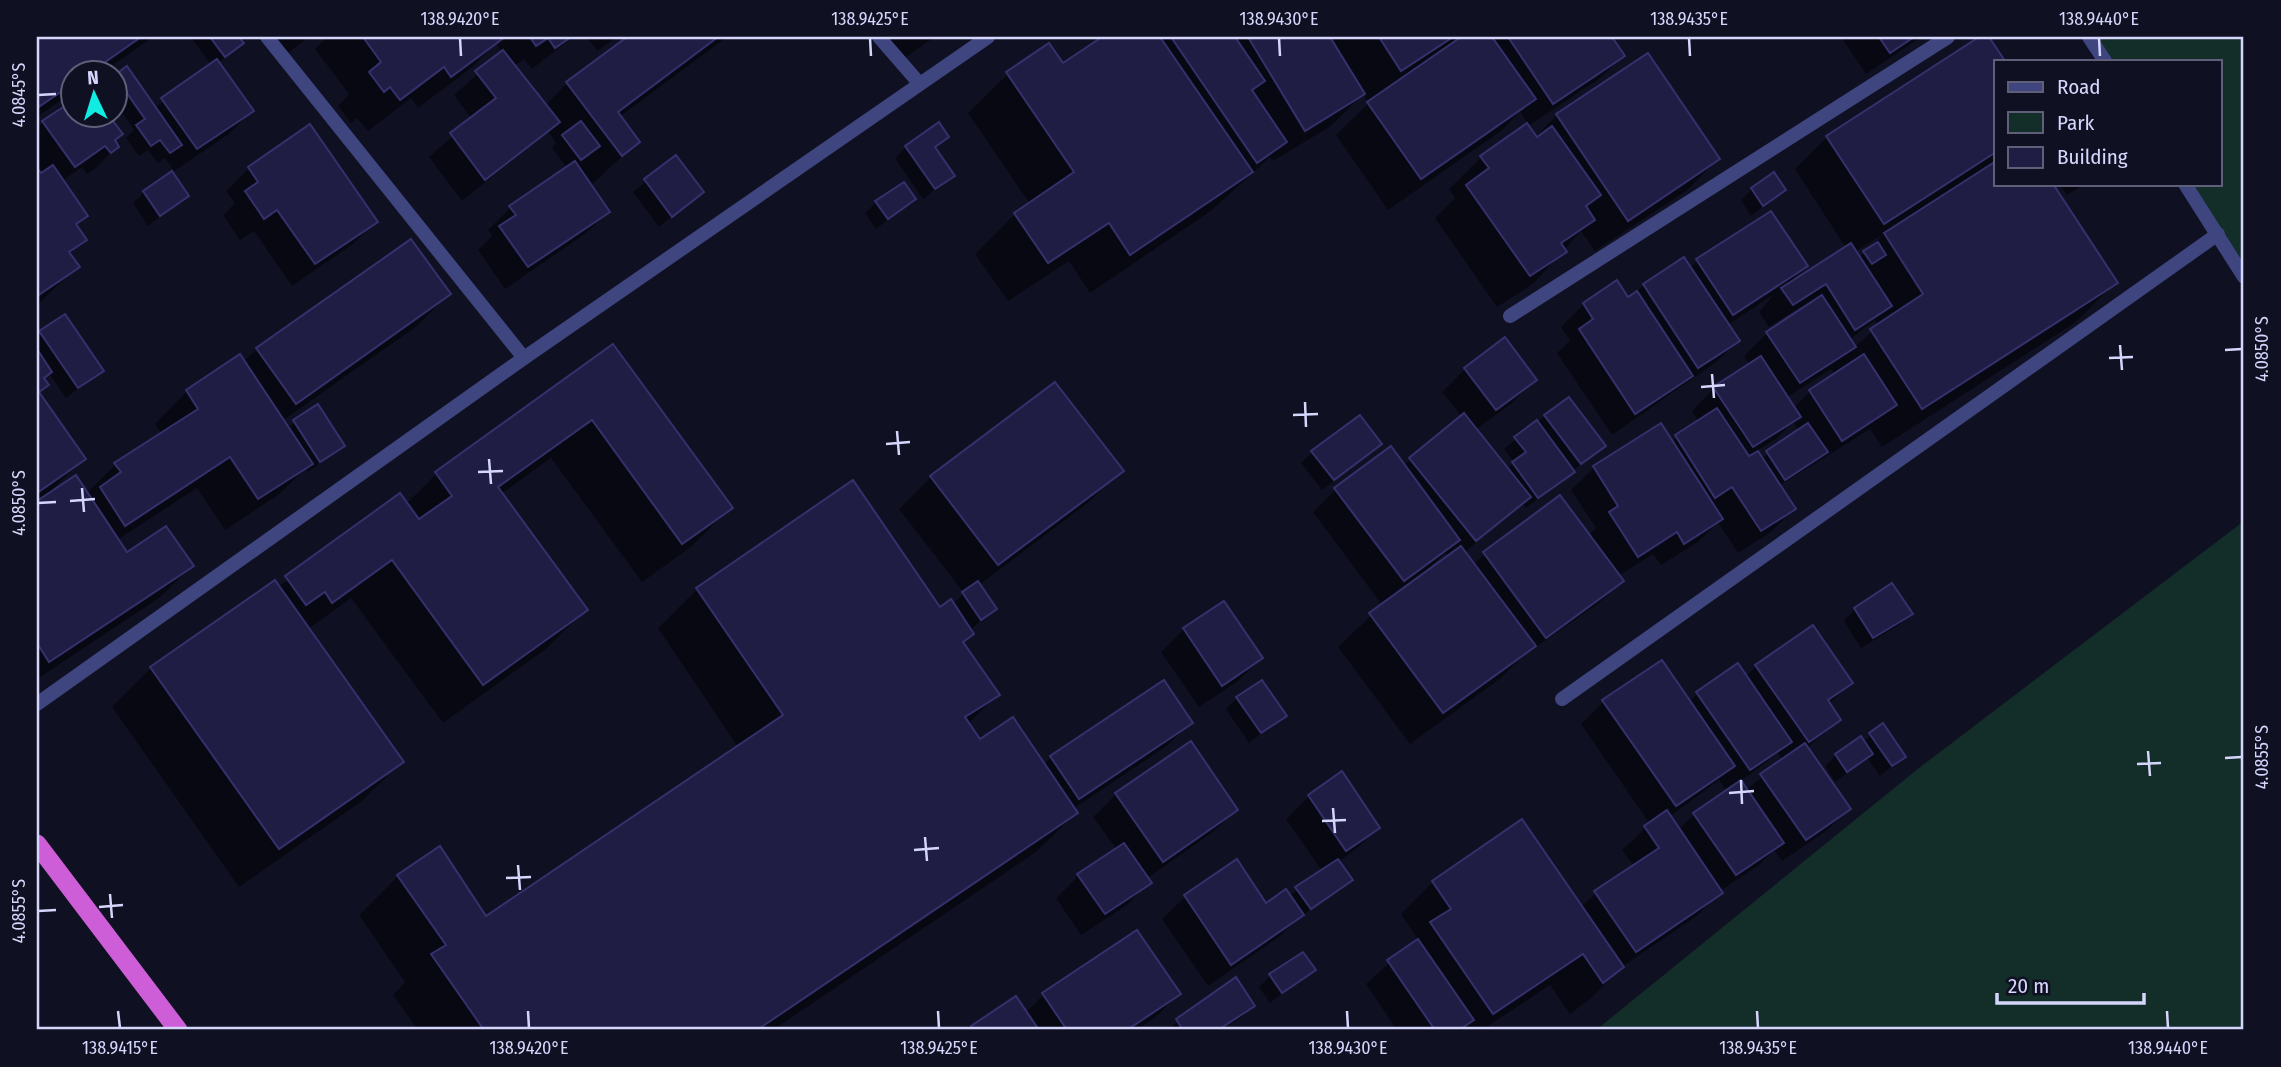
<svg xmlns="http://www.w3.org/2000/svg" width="2281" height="1067" viewBox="0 0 2281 1067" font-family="'Fira Sans Condensed',sans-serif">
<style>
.green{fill:#132d28}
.shadow{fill:#0007;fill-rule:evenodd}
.building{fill:#1f1d43;stroke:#34316d;stroke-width:2}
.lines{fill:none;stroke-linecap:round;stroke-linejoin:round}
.minor{stroke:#3e457f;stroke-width:14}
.tertiary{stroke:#3e457f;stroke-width:14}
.trunk{stroke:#ce5ed7;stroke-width:19}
.ticks{fill:none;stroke:#d5d6fc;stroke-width:2.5}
.neatline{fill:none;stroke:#d5d6fc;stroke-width:2.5}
.ticks-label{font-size:18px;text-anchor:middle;fill:#d5d6fc}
</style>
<rect width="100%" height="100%" fill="#101023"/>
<g class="green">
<polygon points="2089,37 2244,37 2244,277 2185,184 2220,184 2220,61 2105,61"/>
<polygon points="2244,521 2244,1030 1596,1030 1919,768"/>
</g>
<g class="shadow">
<polygon points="37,37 153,37 100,74 74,74 74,91 37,117"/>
<polygon points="197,37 237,37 242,43 218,63 251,111 229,134 174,171 165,158 158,163 148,150 139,156 126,138 134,130 116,103 116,76 126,69 154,108 211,65 193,40"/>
<polygon points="263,37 309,37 280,59"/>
<polygon points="328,37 573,37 532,69 524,59 514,66 545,106 567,83 630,37 727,37 619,117 638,142 590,186 608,212 585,234 505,289 478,250 492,236 488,230 511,207 568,169 552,148 556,143 548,132 462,201 429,157 472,119 454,95 502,53 496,43 471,68 418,108 411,98 368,131 357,118 351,123 338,106 349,94 315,49"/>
<polygon points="587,37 617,37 597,51"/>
<polygon points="884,37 935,37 901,60"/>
<polygon points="1105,37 1610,37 1623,56 1600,78 1527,127 1535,137 1557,115 1648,55 1718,159 1686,191 1595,251 1581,231 1533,284 1497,307 1435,218 1455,198 1449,189 1481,157 1528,124 1520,112 1501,131 1388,210 1336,135 1369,103 1363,94 1331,126 1273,161 1270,157 1211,211 1090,293 1069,261 1008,301 975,254 1015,214 1030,204 968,113 1008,74 1063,65"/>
<polygon points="1841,37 1921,37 1866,74"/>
<path d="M1982,37H1987L2003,61H1996V184H2051L2116,282L2076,322L1882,447L1870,429L1779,486L1794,509L1771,532L1738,553L1718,522L1698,542L1661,565L1653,554L1618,576L1621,581L1599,603L1522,657L1501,678L1410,744L1338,647L1382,605L1313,512L1336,489L1403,466L1462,417L1442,392L1465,369L1534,380L1512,403L1475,430L1507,470L1514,462L1504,449L1545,416L1604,446L1526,508L1522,503L1464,553L1473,565L1484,554L1588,536L1596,528L1571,490L1594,468L1660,426L1671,442L1699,422L1692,411L1714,388L1750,365L1744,356L1767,333L1804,309L1802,306L1769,327L1759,312L1774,294L1728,325L1738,341L1715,363L1612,435L1557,353L1570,340L1561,327L1584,304L1628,299L1644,285L1690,268L1697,261L1806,266L1790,283L1846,248L1795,169L1827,137ZM1882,235L1872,247L1858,258L1855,252ZM1875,320L1879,326L1854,347L1849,340ZM1831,369L1835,375L1810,391L1793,409L1786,398ZM1793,422L1799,431L1761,459L1756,451L1776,439ZM1445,553L1448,557L1432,569L1430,567Z"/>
<polygon points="74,116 107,116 120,134 114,141 117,146 95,169 87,174 82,167 62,181 86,216 75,226 84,239 69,255 77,267 37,305 37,129 43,122"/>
<polygon points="310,127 376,221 353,244 292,286 254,231 240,240 223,215 235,203 226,191 249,168"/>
<polygon points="947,137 934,149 952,176 923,199 895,158 906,147"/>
<polygon points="676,158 702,192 659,227 633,192"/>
<polygon points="2059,184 2085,184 2067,195"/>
<polygon points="1752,189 1783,190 1751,216 1741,200"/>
<polygon points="144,192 187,195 148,226 133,203"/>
<polygon points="914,199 876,229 865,213 876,202"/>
<polygon points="411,241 449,294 417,326 282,421 287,428 317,406 343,446 308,472 306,468 278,495 225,530 197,488 117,540 127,554 192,566 159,598 37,679 37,336 40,332 102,370 66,398 49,373 43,379 47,385 38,394 83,459 49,493 86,494 116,464 162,434 155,424 187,391 240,357 243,362 257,349"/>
<polygon points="613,346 731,507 691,547 642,582 551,458 501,494 585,610 546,649 443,723 351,598 308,629 402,761 362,801 239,887 112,707 151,668 406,504 436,474"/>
<polygon points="1055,384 1121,470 1089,502 979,585 995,609 970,630 972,633 962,643 998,694 968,724 980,742 1043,765 1051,758 1190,722 1168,745 1073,809 1076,813 1036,852 773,1030 418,1030 393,995 405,982 359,915 398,876 486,918 738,747 658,628 697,589 939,609 952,605 964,593 899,509 931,477"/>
<polygon points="1380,444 1322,490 1301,463 1313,452"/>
<polygon points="1855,609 1910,613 1899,625 1861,648 1844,621"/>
<polygon points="1184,629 1261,658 1238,681 1199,707 1161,652"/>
<path d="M1756,666L1850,683L1829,705L1839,720L1807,748L1849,809L1826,831L1782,861L1774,850L1759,865L1720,891L1698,915L1622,967L1590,999L1570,1014L1550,985L1482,1030H1397L1366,984L1417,938L1401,914L1433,882L1581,907L1596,893L1634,866L1622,850L1650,824L1581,724L1604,701L1689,702L1697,694L1745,677ZM1778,753L1783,760L1746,790L1740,782ZM1719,780L1727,792L1694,814L1678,830L1669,817Z"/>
<polygon points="1237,698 1284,716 1249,743 1226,709"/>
<polygon points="1871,735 1904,757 1880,776 1867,758 1835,782 1825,766 1836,755 1863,742"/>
<polygon points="1116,794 1236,810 1213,832 1146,879 1149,883 1127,905 1081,935 1056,898 1078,876 1117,850 1093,817"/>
<polygon points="1309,796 1378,828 1355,850 1338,862 1351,880 1339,891 1298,918 1279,937 1208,986 1162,919 1185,897 1236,862 1265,905 1289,896 1322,871 1286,819"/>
<polygon points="1313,970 1270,1003 1259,987 1270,976"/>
<polygon points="1236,980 1253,1005 1242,1017 1221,1030 1167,1030"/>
<polygon points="1178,994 1156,1017 1136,1030 970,1030 1025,1013 1043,995"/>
</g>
<g class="building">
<polygon points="37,37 141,37 88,74 74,74 74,83 37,108"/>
<polygon points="210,37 239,37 244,43 225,57"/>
<polygon points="363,37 505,37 451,77 444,67 400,100 390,87 384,92 369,72 381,62"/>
<polygon points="530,37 571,37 555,48 548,38 536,46"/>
<polygon points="627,37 718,37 618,112 640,142 622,156 566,82"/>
<polygon points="1102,37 1160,37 1253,172 1130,255 1109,223 1048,263 1014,213 1074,172 1006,72 1049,43 1063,63"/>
<polygon points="1171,37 1235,37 1265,81 1252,90 1287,142 1257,163"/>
<polygon points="1248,37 1330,37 1365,94 1305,131"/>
<polygon points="1379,37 1453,37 1401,71"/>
<polygon points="1461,37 1492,37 1536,99 1421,179 1367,102"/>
<polygon points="1508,37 1612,37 1625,56 1553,104"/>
<polygon points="1879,37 1914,37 1890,53"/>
<polygon points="1979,37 1989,37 2005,61 1996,61 1996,152 1884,224 1826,136"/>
<polygon points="503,50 560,122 485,180 450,133 496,98 475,71"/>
<polygon points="1648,53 1720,159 1628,221 1556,114"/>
<polygon points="217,59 254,111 197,149 161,98"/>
<polygon points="127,66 182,145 170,153 160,140 151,146 136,125 145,119 126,92 116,99 116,74"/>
<polygon points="74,100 74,116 109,116 123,134 115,140 119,147 111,153 105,146 75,167 42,121"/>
<polygon points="581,121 600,146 581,160 562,135"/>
<polygon points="939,122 949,137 935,147 955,176 935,189 905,146"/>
<polygon points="1527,123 1537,137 1552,126 1601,195 1586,206 1595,220 1561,243 1567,252 1530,276 1466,185 1489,168 1480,156"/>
<polygon points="310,124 378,222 315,264 277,210 264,219 245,191 258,182 248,167"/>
<polygon points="676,155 704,192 672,217 644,179"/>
<polygon points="575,161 610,212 528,267 499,226 516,215 509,206"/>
<polygon points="1996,161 1996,184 2053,184 2118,283 1922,409 1870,329 1923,294 1884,233"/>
<polygon points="53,165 88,216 76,224 87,240 69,252 80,267 37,296 37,168 41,173"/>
<polygon points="172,171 189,196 160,216 143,191"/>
<polygon points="1774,172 1786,190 1763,206 1751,188"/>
<polygon points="904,182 916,199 888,219 875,201"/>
<polygon points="1771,211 1808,266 1733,315 1696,259"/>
<polygon points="411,239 451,294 296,404 256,348"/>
<polygon points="1878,242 1886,255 1872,264 1863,251"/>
<polygon points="1851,243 1892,306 1855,330 1826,284 1793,305 1781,288"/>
<polygon points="1684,257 1740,341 1698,368 1643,284"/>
<polygon points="1617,280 1628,297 1637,291 1693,376 1635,414 1579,329 1593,319 1583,303"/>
<polygon points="1822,295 1856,347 1800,383 1766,332"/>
<polygon points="65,314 104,371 78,388 39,331"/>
<polygon points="1505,337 1537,380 1496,410 1464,368"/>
<polygon points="613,344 733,508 682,544 592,420 498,487 588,610 483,685 392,560 332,603 325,592 306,605 285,576 400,493 419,519 452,496 435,472"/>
<polygon points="37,349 52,372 44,378 49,385 39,392 86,459 37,493"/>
<polygon points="240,354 313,464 258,499 230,457 125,526 100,487 121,472 114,463 198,409 186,390"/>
<polygon points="1864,354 1897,405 1842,441 1809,390"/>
<polygon points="1761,356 1801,417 1753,447 1713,387"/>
<polygon points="1055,382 1124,471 998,565 930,476"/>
<polygon points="1569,397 1606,446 1581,464 1544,415"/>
<polygon points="318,404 345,446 320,462 293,420"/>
<polygon points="1717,408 1749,456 1758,451 1796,509 1761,531 1732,487 1715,498 1675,435"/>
<polygon points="1464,413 1531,497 1476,541 1409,458"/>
<polygon points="1360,415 1382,444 1334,480 1311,451"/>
<polygon points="1537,420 1575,472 1538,498 1512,462 1526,452 1514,437"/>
<polygon points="1661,423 1723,519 1684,544 1677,532 1638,557 1609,512 1618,506 1593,466"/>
<polygon points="1808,423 1828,452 1785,480 1766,451"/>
<polygon points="1391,446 1460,540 1404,581 1334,488"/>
<polygon points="76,475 127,552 166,526 194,566 49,662 37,643 37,501"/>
<polygon points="853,480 940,607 951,599 974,634 963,642 1000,695 965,717 980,739 1013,717 1078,813 757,1030 484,1030 431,954 446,945 397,875 440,846 486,916 783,715 696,588"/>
<polygon points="1560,495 1624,581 1546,638 1483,552"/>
<polygon points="1461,546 1536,646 1443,713 1369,613"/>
<polygon points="275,580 404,762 279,849 150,667"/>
<polygon points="978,581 997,609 981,620 962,592"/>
<polygon points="1892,583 1913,614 1873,638 1854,608"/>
<polygon points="1224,601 1263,658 1222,686 1183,628"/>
<polygon points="1813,625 1853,683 1828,700 1841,720 1809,742 1755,665"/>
<polygon points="1662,660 1735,766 1676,806 1602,700"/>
<polygon points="1738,663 1792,742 1750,770 1696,692"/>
<polygon points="1164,680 1193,723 1079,799 1050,756"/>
<polygon points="1262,680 1287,716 1261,733 1236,697"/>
<polygon points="1883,723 1906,757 1892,766 1869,733"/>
<polygon points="1861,736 1873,754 1847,772 1835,754"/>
<polygon points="1191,741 1238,810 1163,862 1115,793"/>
<polygon points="1805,743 1851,809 1806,840 1760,774"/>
<polygon points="1342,771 1380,828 1346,851 1308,795"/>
<polygon points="1741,780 1784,843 1736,875 1693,813"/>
<polygon points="1667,810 1723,893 1636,952 1594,891 1659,848 1644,826"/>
<polygon points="1522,819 1624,967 1603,983 1583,954 1493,1014 1430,922 1451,909 1432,881"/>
<polygon points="1124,843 1152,883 1105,914 1077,874"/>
<polygon points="1237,859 1266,903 1286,889 1304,915 1231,965 1184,895"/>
<polygon points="1338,859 1353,880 1311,909 1295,887"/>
<polygon points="1137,930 1181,994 1127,1030 1067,1030 1042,993"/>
<polygon points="1418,939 1474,1020 1459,1030 1435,1030 1387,960"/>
<polygon points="1303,952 1316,970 1282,993 1269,974"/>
<polygon points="1236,977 1255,1006 1218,1030 1183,1030 1176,1019"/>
<polygon points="1016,996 1039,1030 974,1030 971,1026"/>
</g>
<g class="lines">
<g class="minor">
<polyline points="267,37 524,358"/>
<polyline points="879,37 919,83"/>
<polyline points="1510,316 1948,37"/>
<polyline points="1562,699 2218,234"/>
<polyline points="37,704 524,358 988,37"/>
</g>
<g class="tertiary">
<polyline points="2089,37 2105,61"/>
<polyline points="2185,184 2244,277"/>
</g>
<polyline class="trunk" points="37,844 178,1030"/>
</g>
<path class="ticks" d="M460,38L461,56M870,38L871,56M1279,38L1280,56M1689,38L1690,56M2099,38L2100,56M38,95L56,94M2120,345L2122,370M2225,350L2242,349M2109,358L2133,357M1712,374L1714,398M1701,387L1725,385M1305,402L1306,427M1293,415L1318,414M897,431L899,455M886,444L910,442M489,459L491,484M478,472L503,471M82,488L84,512M70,501L95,499M38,503L56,502M2148,751L2150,776M2225,758L2242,757M2137,764L2161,763M1741,780L1742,804M1729,793L1754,791M1333,808L1335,833M1322,821L1346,820M925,837L927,861M914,850L939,848M518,865L520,890M506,878L531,877M110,894L112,918M99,907L123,905M38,911L56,910M118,1011L120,1028M528,1011L529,1028M938,1011L939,1028M1347,1011L1348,1028M1757,1011L1758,1028M2167,1011L2168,1028"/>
<rect width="2281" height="1067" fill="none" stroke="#101023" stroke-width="77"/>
<rect x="1994" y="60" width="228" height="126" fill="#101023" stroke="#5f5f7a" stroke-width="2"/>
<rect x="2008" y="82" width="35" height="10" fill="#3e457f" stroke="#5f5f7a" stroke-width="2"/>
<text x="2057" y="94" font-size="21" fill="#d5d6fc">Road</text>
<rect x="2008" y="112" width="35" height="21" fill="#132d28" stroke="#5f5f7a" stroke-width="2"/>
<text x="2057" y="130" font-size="21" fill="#d5d6fc">Park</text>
<rect x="2008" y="147" width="35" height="21" fill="#1f1d43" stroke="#5f5f7a" stroke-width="2"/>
<text x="2057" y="164" font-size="21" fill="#d5d6fc">Building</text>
<g transform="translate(94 94) rotate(356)"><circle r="33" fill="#101023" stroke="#5f5f7a" stroke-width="2"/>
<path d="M0-5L12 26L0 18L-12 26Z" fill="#11ece2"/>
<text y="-10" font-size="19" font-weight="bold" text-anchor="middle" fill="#d5d6fc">N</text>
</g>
<path d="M1997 993v10h147v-10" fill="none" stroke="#d5d6fc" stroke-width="3.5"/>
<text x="2008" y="993" font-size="21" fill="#d5d6fc" stroke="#101023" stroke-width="5" paint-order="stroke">20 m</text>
<rect x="38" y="38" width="2204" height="990" class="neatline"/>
<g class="ticks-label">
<text x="460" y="25">138.9420°E</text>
<text x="870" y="25">138.9425°E</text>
<text x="1279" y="25">138.9430°E</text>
<text x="1689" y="25">138.9435°E</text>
<text x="2099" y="25">138.9440°E</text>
<text transform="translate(19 95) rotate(-90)" y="6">4.0845°S</text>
<text transform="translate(2262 349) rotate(-90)" y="6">4.0850°S</text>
<text transform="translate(19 503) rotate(-90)" y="6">4.0850°S</text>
<text transform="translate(2262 757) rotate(-90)" y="6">4.0855°S</text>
<text transform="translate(19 911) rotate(-90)" y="6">4.0855°S</text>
<text x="120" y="1054">138.9415°E</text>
<text x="529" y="1054">138.9420°E</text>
<text x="939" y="1054">138.9425°E</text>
<text x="1348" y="1054">138.9430°E</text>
<text x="1758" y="1054">138.9435°E</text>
<text x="2168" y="1054">138.9440°E</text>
</g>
</svg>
